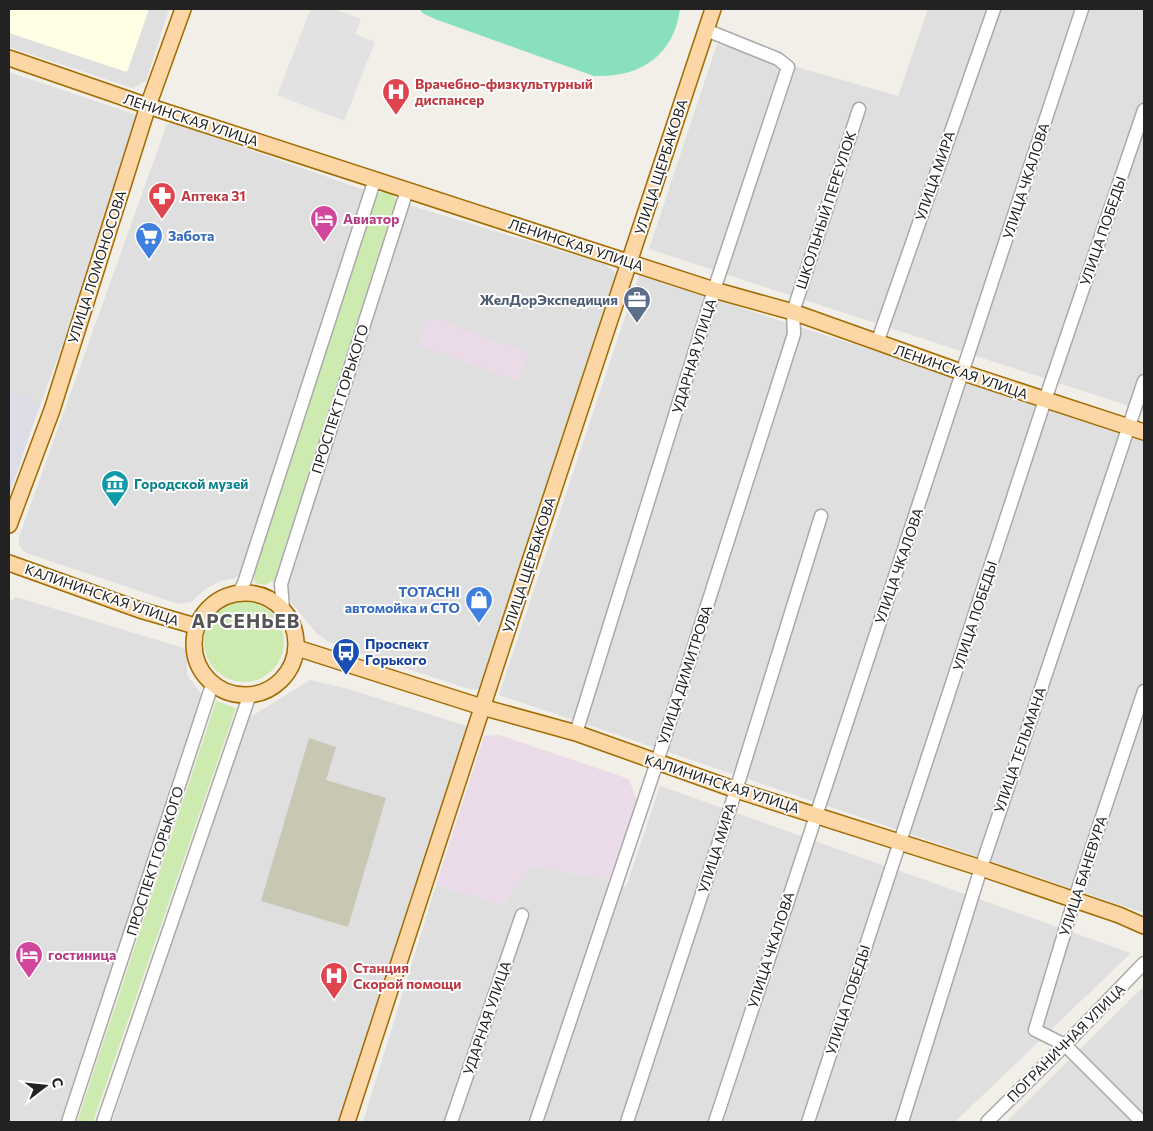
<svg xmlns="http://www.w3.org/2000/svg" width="1153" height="1131" viewBox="0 0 1153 1131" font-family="Commissioner,sans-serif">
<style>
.residential{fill:#e0dfdf}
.industrial{fill:#ebdbe8}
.education{fill:#ffffe5}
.construction{fill:#c7c7b4}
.grass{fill:#cdebb0}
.pitch{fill:#88e0be}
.parking{fill:#e2e2e2}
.plaza{fill:#dddde8}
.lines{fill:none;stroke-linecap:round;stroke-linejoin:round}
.minor-casing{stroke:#a9a9a9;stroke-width:15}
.major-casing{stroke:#a06b00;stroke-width:18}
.minor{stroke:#fff;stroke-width:12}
.major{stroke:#fcd6a4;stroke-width:15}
.labels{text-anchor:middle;stroke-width:4;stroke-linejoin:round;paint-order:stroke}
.health-label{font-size:14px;font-weight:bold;fill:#be3a42;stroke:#fff;text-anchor:start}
.street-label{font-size:14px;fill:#222;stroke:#fff}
.hotel-label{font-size:14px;font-weight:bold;fill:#b23c85;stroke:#fff;text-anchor:start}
.shop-label{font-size:14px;font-weight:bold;fill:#366cbe;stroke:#fff;text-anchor:start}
.service-label{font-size:14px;font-weight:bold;fill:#4e5e75;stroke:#fff;text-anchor:end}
.culture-label{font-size:14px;font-weight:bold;fill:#0d838f;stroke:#fff;text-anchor:start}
.transit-label{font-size:14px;font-weight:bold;fill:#164399;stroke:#fff;text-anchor:start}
.district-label{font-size:19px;font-weight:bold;letter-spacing:1px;fill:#555;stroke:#fff}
</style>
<rect width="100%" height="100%" fill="#f2efe9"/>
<g class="residential">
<polygon points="9,9 169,9 146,81 132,88 9,47"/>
<polygon points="928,9 1144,9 1144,411 649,249 717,44 898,96"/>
<polygon points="9,72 146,118 9,490"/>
<polygon points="173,123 399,202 604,264 614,271 619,279 481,689 472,690 346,649 328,641 317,634 286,596 284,585 242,572 236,578 221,581 207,588 191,602 178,604 29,554 22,550 19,544 19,537 167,124"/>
<polygon points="639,275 1144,438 1144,913 499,695"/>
<polygon points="16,597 187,649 187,675 205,699 62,1122 15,1122 9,1120 9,602"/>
<polygon points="310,680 345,688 473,728 339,1122 112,1122 247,719"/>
<polygon points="660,786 1131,953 955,1122 363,1122 436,885 503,904 532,866 601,878 626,887"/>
<polygon points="1144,986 1144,1122 1006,1122"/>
</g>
<g class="industrial">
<polygon points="428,316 528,353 518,381 418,345"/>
<polygon points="499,735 629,779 637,801 612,881 601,878 532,866 503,904 436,885 484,736"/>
</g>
<polygon class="education" points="9,9 149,9 127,72 9,33"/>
<polygon class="construction" points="309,738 336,747 326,780 386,798 348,927 261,901"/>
<g class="grass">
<polygon points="386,190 392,192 396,200 274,580 265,585 255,583 253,572 377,194"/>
<circle cx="244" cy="642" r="40"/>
<polygon points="216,701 236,708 93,1122 77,1122"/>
</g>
<path class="pitch" d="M419,9H680C674,56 639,78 594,76L435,19L424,14Z"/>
<polygon class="parking" points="311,9 334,9 361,19 355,34 375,42 344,121 277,95"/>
<polygon class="plaza" points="9,392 40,404 9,497"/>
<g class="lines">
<defs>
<g id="minor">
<polyline points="877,343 994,9"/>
<polyline points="238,594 244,583 375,179"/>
<polyline points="283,609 281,584 407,190"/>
<polyline points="576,733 714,290 788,67 778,59 706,30"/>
<polyline points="68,1122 212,685"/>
<polyline points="103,1122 249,697"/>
<polyline points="451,1122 522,915"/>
<polyline points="536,1122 657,762 794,334 793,312 859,109"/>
<polyline points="627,1122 736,790 821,516"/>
<path d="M715,1122C836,751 961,381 1082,9"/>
<polyline points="808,1122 1045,400 1144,110"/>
<polyline points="902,1122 981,868 1144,381"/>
<polyline points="987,1122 1065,1045 1144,963"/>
<polyline points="1142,1122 1065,1045 1035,1030 1074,901 1144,691"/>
</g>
<g id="major">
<polyline points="9,58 148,106 714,290 793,312 964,373 1144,432"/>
<polyline points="9,525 52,410 148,106 183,9"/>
<polyline points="9,563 140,610 195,626"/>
<circle cx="245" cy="644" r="51"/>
<polyline points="297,648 482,707 576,733 736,790 981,868 1119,915 1144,926"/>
<polyline points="347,1122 528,567 713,9"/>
</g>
</defs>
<use href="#minor" class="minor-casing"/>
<use href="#major" class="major-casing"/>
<use href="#minor" class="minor"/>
<use href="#major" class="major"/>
</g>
<defs>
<symbol id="hospital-pin" viewBox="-11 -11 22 30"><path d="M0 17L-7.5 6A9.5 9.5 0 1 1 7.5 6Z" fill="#e0444e" stroke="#fff"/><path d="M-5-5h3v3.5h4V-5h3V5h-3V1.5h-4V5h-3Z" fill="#fff"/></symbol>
<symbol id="pharmacy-pin" viewBox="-11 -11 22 30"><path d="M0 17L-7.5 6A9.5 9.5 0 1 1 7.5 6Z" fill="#e0444e" stroke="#fff"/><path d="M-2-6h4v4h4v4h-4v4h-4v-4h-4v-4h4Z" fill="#fff"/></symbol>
<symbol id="hotel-pin" viewBox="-11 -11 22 30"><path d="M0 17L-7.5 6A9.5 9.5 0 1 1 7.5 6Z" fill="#d1479c" stroke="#fff"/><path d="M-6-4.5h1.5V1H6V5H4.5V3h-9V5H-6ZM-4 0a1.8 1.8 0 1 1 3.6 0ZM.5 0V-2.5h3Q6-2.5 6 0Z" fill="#fff"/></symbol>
<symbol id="supermarket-pin" viewBox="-11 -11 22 30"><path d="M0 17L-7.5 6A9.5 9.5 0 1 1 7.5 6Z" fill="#3f7fe0" stroke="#fff"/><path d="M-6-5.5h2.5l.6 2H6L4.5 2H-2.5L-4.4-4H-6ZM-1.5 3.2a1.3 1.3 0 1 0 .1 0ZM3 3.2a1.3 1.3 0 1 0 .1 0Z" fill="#fff"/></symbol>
<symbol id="office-pin" viewBox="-11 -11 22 30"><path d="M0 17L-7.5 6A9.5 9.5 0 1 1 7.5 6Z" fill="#5c6f8a" stroke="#fff"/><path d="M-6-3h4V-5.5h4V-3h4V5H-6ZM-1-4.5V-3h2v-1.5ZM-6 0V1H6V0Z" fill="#fff"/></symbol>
<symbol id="museum-pin" viewBox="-11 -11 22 30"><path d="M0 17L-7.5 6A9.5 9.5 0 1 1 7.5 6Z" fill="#0f9aa8" stroke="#fff"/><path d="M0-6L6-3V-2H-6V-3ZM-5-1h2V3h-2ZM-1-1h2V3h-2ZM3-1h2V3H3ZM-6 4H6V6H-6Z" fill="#fff"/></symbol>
<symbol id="shop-pin" viewBox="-11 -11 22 30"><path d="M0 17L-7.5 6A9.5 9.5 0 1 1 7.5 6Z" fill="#3f7fe0" stroke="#fff"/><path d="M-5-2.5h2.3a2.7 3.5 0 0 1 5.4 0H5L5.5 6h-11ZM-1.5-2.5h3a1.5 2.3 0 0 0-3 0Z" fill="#fff"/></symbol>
<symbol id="bus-pin" viewBox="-11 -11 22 30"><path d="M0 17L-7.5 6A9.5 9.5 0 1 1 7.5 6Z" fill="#1a4fb4" stroke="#fff"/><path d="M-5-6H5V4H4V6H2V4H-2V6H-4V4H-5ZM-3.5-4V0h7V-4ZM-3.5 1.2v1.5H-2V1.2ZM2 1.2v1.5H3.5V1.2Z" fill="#fff"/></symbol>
</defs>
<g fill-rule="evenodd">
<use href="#hospital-pin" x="380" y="76" width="32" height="43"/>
<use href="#pharmacy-pin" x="146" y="180" width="32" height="43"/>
<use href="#hotel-pin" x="308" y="203" width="32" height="43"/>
<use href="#supermarket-pin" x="133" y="220" width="32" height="43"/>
<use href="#office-pin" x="621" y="284" width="32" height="43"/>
<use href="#museum-pin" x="99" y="468" width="32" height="43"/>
<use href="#shop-pin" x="463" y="584" width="32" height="43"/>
<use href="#bus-pin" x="330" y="636" width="32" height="43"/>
<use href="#hotel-pin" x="13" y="939" width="32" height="43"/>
<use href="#hospital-pin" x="318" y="960" width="32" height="43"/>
</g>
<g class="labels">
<g class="health-label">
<text x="415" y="89">Врачебно-физкультурный<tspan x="415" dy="16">диспансер</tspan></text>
<text x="181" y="201">Аптека 31</text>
<text x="353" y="973">Станция<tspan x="353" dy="16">Скорой помощи</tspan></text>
</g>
<g class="street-label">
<text transform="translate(191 120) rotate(18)" y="5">ЛЕНИНСКАЯ УЛИЦА</text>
<text transform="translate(661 167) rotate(-72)" y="5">УЛИЦА ЩЕРБАКОВА</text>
<text transform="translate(935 176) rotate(-71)" y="5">УЛИЦА МИРА</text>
<text transform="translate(1026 181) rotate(-72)" y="5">УЛИЦА ЧКАЛОВА</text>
<text transform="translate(826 210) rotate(-72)" y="5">ШКОЛЬНЫЙ ПЕРЕУЛОК</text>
<text transform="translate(1103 231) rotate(-71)" y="5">УЛИЦА ПОБЕДЫ</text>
<text transform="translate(576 245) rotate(18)" y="5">ЛЕНИНСКАЯ УЛИЦА</text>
<text transform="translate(97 267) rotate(-72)" y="5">УЛИЦА ЛОМОНОСОВА</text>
<text transform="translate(694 356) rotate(-73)" y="5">УДАРНАЯ УЛИЦА</text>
<text transform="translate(961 372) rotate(19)" y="5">ЛЕНИНСКАЯ УЛИЦА</text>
<text transform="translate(340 399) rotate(-72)" y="5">ПРОСПЕКТ ГОРЬКОГО</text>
<text transform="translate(529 565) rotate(-72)" y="5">УЛИЦА ЩЕРБАКОВА</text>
<text transform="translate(899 566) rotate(-71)" y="5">УЛИЦА ЧКАЛОВА</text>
<text transform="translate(102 595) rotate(19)" y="5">КАЛИНИНСКАЯ УЛИЦА</text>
<text transform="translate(975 616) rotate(-72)" y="5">УЛИЦА ПОБЕДЫ</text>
<text transform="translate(685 675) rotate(-72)" y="5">УЛИЦА ДИМИТРОВА</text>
<text transform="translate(1020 750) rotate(-71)" y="5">УЛИЦА ТЕЛЬМАНА</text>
<text transform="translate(722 784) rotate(18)" y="5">КАЛИНИНСКАЯ УЛИЦА</text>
<text transform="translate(717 848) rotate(-72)" y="5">УЛИЦА МИРА</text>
<text transform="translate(155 861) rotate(-72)" y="5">ПРОСПЕКТ ГОРЬКОГО</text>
<text transform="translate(1083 876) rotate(-72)" y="5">УЛИЦА БАНЕВУРА</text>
<text transform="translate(771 950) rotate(-72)" y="5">УЛИЦА ЧКАЛОВА</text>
<text transform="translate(848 1000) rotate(-72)" y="5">УЛИЦА ПОБЕДЫ</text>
<text transform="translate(487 1018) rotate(-71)" y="5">УДАРНАЯ УЛИЦА</text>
<text transform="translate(1066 1043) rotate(-45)" y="5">ПОГРАНИЧНАЯ УЛИЦА</text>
</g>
<g class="hotel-label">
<text x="343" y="224">Авиатор</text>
<text x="48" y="960">гостиница</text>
</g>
<g class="shop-label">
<text x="168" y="241">Забота</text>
<text x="460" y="597" text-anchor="end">TOTACHI<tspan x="460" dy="16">автомойка и СТО</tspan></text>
</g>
<g class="service-label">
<text x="618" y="305">ЖелДорЭкспедиция</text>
</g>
<g class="culture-label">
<text x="134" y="489">Городской музей</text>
</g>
<g class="transit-label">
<text x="365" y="649">Проспект<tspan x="365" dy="16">Горького</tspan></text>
</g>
<g class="district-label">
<text x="246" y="628">АРСЕНЬЕВ</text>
</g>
</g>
<rect width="1153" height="1131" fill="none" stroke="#222222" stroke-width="20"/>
<g transform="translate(45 1086) rotate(74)" stroke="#ffffff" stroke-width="4" paint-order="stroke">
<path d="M0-4L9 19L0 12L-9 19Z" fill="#222222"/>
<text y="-8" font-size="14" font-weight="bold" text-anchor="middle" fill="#222222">С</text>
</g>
</svg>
